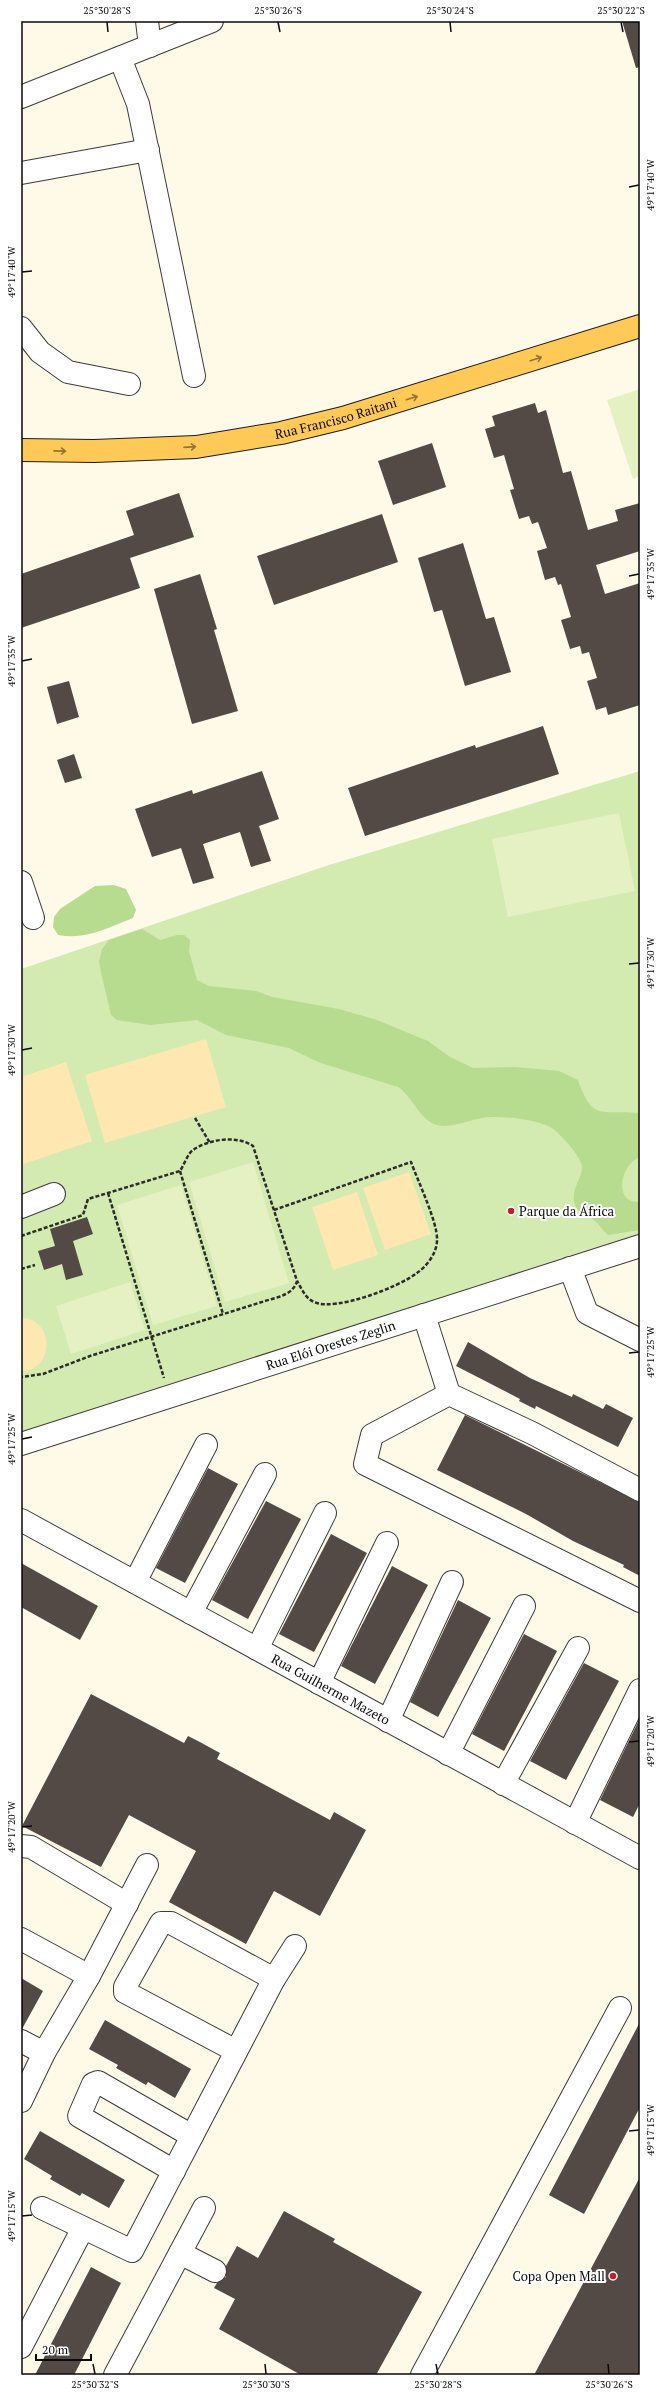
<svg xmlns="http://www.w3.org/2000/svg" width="661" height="2396" viewBox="0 0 661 2396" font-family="'PT Serif',serif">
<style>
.green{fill:#d3eab0}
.forest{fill:#b8dc8f}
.sand{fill:#fee7b1}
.pitch{fill:#e5f1c3}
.building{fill:#534a46}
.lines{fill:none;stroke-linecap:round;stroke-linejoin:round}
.minor-casing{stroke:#3d3d3d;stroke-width:24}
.major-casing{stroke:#1b1b1b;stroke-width:24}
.path{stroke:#2c2c2c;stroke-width:2.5;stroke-dasharray:4 2;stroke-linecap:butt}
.minor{stroke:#fff;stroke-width:22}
.major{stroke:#ffc958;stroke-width:22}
.oneway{stroke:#917335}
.ticks{fill:none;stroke:#0a0a0a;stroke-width:1.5}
.poi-dot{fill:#c01d31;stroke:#fff;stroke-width:1.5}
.labels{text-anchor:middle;stroke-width:4;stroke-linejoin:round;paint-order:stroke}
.street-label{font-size:13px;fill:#0a0a0a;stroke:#fff}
.poi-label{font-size:13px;fill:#0a0a0a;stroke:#fff;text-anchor:start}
.neatline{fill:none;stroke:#0a0a0a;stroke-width:1.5}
.ticks-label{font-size:10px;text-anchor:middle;fill:#0a0a0a}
</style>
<rect width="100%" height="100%" fill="#fff9e8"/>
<polygon class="green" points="640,771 640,1235 21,1433 21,969 329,865"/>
<g class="forest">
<path d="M114,885L126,889L136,910L133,918C107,928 86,940 58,935L53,927L54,917L60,909L95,886Z"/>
<path d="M142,929L160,940L177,935H184L190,940L189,951L197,980L209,986L256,991L272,997L339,1009L377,1020L428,1041L450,1057L473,1068L515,1067L559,1071L578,1080C593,1123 601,1109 640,1113V1157C621,1163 612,1204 640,1202V1230L608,1235C602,1230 598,1222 591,1218C585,1214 578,1213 575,1205C570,1190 581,1181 582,1168C583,1158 561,1135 553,1129C540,1119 498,1115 482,1118C468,1120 448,1130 434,1124C418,1117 412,1096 398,1087L318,1062L289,1048L226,1035L197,1020L150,1025L117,1020L111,1015L101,972L99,961L102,949L109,940Z"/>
</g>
<g class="sand">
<polygon points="206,1039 226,1107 105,1143 85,1075"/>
<polygon points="66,1062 92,1141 21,1165 21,1077"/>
<polygon points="409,1172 431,1234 385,1250 363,1188"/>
<polygon points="357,1192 378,1255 333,1270 312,1207"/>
<path d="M21,1318C55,1318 55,1371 21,1371Z"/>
</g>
<g class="pitch">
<polygon points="640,389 640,476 633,479 607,400"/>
<polygon points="619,813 635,891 508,917 492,839"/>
<polygon points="253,1162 289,1283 225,1302 189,1182"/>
<polygon points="181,1185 217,1306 153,1325 117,1205"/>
<polygon points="130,1282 145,1330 71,1354 56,1306"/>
</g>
<g class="building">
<polygon points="622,21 640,21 640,67 636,68"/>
<polygon points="535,403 538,413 546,410 563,473 571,471 588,530 618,521 615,510 640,503 640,551 596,565 605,594 640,583 640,705 608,715 606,707 596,710 587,681 597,678 589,652 582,654 580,646 570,649 561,620 571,617 561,584 558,585 555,577 545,580 537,551 547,548 538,522 532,524 529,516 519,519 510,490 514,489 504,455 494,458 485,429 495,426 492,416"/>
<polygon points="432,443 446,487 393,505 378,461"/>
<polygon points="179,493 194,537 130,558 140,588 21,628 21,574 134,535 126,511"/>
<polygon points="382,514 398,562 274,605 257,556"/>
<polygon points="463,543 486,619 494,617 511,672 465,686 442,610 434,612 418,558"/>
<polygon points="200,574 217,629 214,630 238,711 192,724 154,589"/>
<polygon points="69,681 79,717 57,724 47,687"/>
<polygon points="543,726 559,774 365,836 348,788 475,745 476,748"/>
<polygon points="74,754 82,778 65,783 57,760"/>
<polygon points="262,771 279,819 259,826 271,861 251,867 240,832 203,844 214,878 193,884 181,848 152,857 135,809 192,790 193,794"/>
<polygon points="87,1217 93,1234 73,1241 83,1275 66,1280 62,1264 44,1270 38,1251 55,1246 50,1229"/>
<polygon points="468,1342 530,1378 572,1397 573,1394 603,1409 606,1404 633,1418 618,1447 536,1406 535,1409 519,1401 520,1399 456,1366"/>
<polygon points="465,1415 640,1502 640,1576 623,1567 624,1565 573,1541 526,1514 437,1470"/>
<polygon points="208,1468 238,1484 185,1583 156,1568"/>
<polygon points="266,1501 301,1519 248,1619 212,1600"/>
<polygon points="331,1534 367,1553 314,1652 279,1634"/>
<polygon points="21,1563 98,1606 80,1640 21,1607"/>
<polygon points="392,1566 428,1585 375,1684 341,1666"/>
<polygon points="458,1600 491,1618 438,1717 410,1702"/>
<polygon points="524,1634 557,1651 504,1751 472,1734"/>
<polygon points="584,1663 619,1681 566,1780 530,1761"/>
<polygon points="91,1694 184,1743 188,1736 198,1741 220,1753 217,1759 330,1820 334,1812 366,1830 320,1916 274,1891 246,1944 169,1902 196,1851 129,1815 101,1867 22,1826"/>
<polygon points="640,1718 640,1803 633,1817 600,1800"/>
<polygon points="21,1978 43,1991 22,2029 21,2029"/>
<polygon points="105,2020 191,2069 175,2098 148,2082 146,2085 116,2068 118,2065 89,2049"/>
<polygon points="640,2022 640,2107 584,2214 549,2195"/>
<polygon points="40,2131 125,2180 109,2208 82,2193 80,2196 50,2179 52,2176 24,2159"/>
<polygon points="640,2177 640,2375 534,2375"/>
<polygon points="284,2211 335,2239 333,2242 422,2292 376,2375 301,2375 219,2329 235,2299 214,2288 217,2283 226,2277 226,2266 237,2246 258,2258"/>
<polygon points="91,2267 121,2283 74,2375 35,2375"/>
</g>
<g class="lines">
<defs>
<g id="minor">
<polyline points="147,21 150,46"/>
<polyline points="120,58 138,104 194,376"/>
<polyline points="21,97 212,21"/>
<polyline points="21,173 148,150"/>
<polyline points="21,328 40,352 68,372 129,384"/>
<polyline points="21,882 33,918"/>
<polyline points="21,1207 54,1194"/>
<polyline points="570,1268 587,1313 640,1340"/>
<polyline points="424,1315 449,1394 532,1433 640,1490"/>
<polyline points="449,1394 372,1435 365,1464 640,1601"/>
<path id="s1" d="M21,1444L640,1246"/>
<path id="s2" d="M21,1520L640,1858"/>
<polyline points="135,1582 206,1445"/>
<polyline points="191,1613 265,1474"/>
<polyline points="257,1649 325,1513"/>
<polyline points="319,1683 387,1543"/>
<polyline points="388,1721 452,1582"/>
<polyline points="448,1754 524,1606"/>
<polyline points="503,1784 578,1648"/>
<polyline points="575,1823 640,1690"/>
<polyline points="21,1846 31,1847 127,1904"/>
<polyline points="21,1939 89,1976"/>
<polyline points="21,2041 44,2053"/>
<polyline points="236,2051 125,1992 125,1987 161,1923 171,1923 274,1979"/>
<polyline points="21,2101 44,2053 89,1976 147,1865"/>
<polyline points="174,2171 79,2116 93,2084 98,2082 192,2136"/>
<polyline points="42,2208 132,2251 274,1979 295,1946"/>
<polyline points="180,2253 215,2271"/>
<polyline points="21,2347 83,2228"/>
<polyline points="115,2375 204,2208"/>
<polyline points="422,2375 620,2008"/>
</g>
<g id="major">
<path id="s3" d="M21,450L94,451L196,447L281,433L343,418L640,326"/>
</g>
</defs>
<use href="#minor" class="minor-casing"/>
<use href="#major" class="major-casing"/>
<g class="path">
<polyline points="195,1118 210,1143"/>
<polyline points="180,1171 223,1314"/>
<polyline points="108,1193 164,1378"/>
<path d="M274,1210L411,1162C417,1179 438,1223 437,1240C437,1253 427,1266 417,1273C399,1287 335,1312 314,1302C305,1298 302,1289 297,1281"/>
<path d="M21,1236L83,1215L88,1199L180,1171C184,1165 188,1153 193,1150C209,1139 237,1135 253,1146L297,1281C293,1295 278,1297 265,1301L90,1356L43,1374L21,1377"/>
<polyline points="21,1269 35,1265"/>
</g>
<use href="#minor" class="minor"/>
<use href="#major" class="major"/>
</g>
<defs><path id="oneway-shaft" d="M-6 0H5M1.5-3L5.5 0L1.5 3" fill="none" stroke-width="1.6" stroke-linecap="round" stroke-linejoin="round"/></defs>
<g class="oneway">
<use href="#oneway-shaft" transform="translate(536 359) rotate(-18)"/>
<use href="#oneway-shaft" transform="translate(412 398) rotate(-17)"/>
<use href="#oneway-shaft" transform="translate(190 447) rotate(-4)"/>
<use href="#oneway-shaft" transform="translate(60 451) rotate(1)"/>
</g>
<path class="ticks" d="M107,22L108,32M278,22L280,32M450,22L451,32M621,22L623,32M629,187L639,185M22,272L32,271M629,576L639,574M22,661L32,659M629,964L639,963M22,1050L32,1048M629,1353L639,1352M22,1439L32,1437M629,1742L639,1741M22,1827L32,1826M629,2131L639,2130M22,2216L32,2215M93,2364L95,2374M265,2364L266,2374M436,2364L438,2374M608,2364L609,2374"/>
<g class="poi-dot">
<circle cx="511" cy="1211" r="4"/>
<circle cx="613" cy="2276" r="4"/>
</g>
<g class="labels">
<g class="street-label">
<text dy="5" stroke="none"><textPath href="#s3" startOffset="318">Rua Francisco Raitani</textPath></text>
<text dy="5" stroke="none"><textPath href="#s1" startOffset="325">Rua Elói Orestes Zeglin</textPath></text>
<text dy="5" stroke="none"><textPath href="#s2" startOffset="353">Rua Guilherme Mazeto</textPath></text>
</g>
<g class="poi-label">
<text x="519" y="1216">Parque da África</text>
<text x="605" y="2281" text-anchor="end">Copa Open Mall</text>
</g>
</g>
<rect width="661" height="2396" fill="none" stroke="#ffffff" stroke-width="44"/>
<path d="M36 2354v6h55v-6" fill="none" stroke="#0a0a0a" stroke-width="2"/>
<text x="42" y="2354" font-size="12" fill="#0a0a0a" stroke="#ffffff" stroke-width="3" paint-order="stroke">20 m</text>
<rect x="22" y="22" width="617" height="2352" class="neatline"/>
<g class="ticks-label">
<text x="107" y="14">25°30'28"S</text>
<text x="278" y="14">25°30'26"S</text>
<text x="450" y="14">25°30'24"S</text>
<text x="621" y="14">25°30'22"S</text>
<text transform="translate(650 185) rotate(-90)" y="4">49°17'40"W</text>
<text transform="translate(11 272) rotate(-90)" y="4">49°17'40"W</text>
<text transform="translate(650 574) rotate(-90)" y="4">49°17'35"W</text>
<text transform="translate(11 661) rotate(-90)" y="4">49°17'35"W</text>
<text transform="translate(650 963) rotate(-90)" y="4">49°17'30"W</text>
<text transform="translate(11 1050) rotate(-90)" y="4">49°17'30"W</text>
<text transform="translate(650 1352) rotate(-90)" y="4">49°17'25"W</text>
<text transform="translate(11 1439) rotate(-90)" y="4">49°17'25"W</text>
<text transform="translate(650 1741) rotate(-90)" y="4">49°17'20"W</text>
<text transform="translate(11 1827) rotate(-90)" y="4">49°17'20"W</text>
<text transform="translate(650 2130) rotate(-90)" y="4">49°17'15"W</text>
<text transform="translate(11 2216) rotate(-90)" y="4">49°17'15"W</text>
<text x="95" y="2388">25°30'32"S</text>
<text x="266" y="2388">25°30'30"S</text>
<text x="438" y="2388">25°30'28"S</text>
<text x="609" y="2388">25°30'26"S</text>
</g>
</svg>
